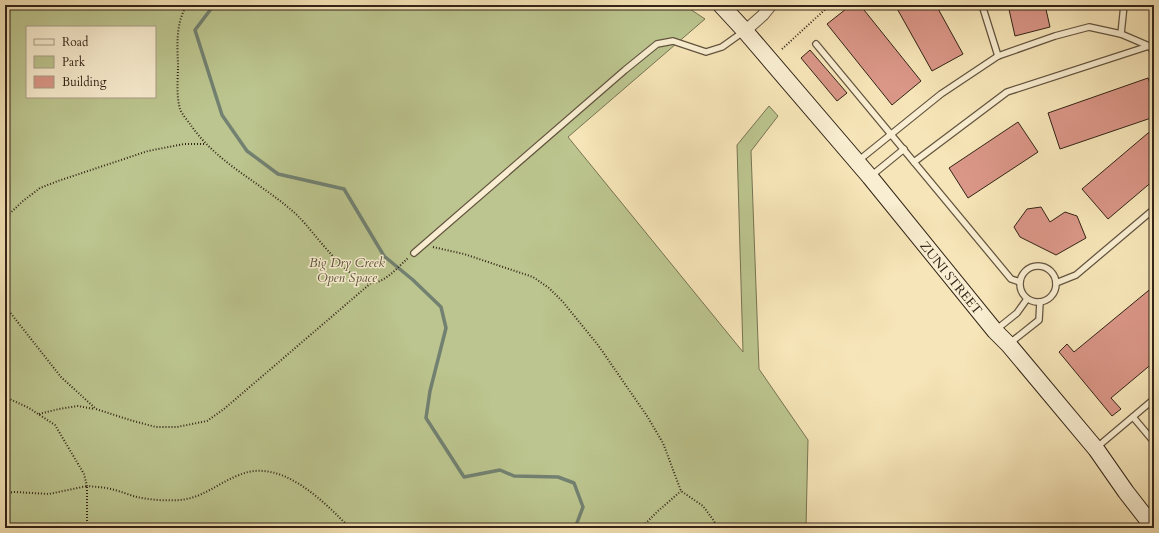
<svg xmlns="http://www.w3.org/2000/svg" width="1159" height="533" viewBox="0 0 1159 533" font-family="Cardo,serif">
<style>
.green{fill:#bcc58f;stroke:#777453;fill-rule:evenodd}
.lines{fill:none;stroke-linecap:round;stroke-linejoin:round}
.stream{stroke:#728171;stroke-width:3.5}
.building{fill:#da9687;stroke:#322417}
.lane-casing{stroke:#63543f;stroke-width:8}
.street-casing{stroke:#63543f;stroke-width:13}
.secondary-casing{stroke:#322417;stroke-width:18}
.path{stroke:#322417;stroke-width:2;stroke-dasharray:1 2;stroke-linecap:butt}
.lane{stroke:#f9eed1;stroke-width:5.5}
.street{stroke:#f9eed1;stroke-width:11}
.secondary{stroke:#f9eed1;stroke-width:16}
.labels{text-anchor:middle;stroke-width:3;stroke-linejoin:round;paint-order:stroke}
.park-label{font-size:13px;font-style:italic;fill:#5b543b;stroke:#f9eed1}
.street-label{font-size:13px;fill:#322417;stroke:#f9eed1}
</style>
<rect width="100%" height="100%" fill="#f6e5b8"/>
<filter id="stains"><feTurbulence type="fractalNoise" baseFrequency=".005" numOctaves="4"/><feColorMatrix values="0 0 0 0 .2 0 0 0 0 .09 0 0 0 0 .02 0 0 0 .5 -.17"/></filter>
<radialGradient id="worn" r=".72"><stop offset=".6" stop-color="#630" stop-opacity="0"/><stop offset="1" stop-color="#630" stop-opacity=".3"/></radialGradient>
<path class="green" d="M5,5H684L705,19L568,137L743,352L737,145L769,106L778,116L751,151L759,369L808,440L806,528H5ZM27,27H155V97H27Z"/>
<g class="lines">
<polyline class="stream" points="214,5 195,30 222,115 247,151 278,174 344,189 384,256 413,280 441,307 446,328 430,391 426,418 464,477 500,470 514,476 558,477 574,483 583,507 575,528"/>
</g>
<g class="building">
<polygon points="851,5 860,5 921,81 892,105 827,24"/>
<polygon points="895,5 936,5 963,54 932,71"/>
<polygon points="1008,5 1045,5 1050,27 1015,36"/>
<polygon points="810,50 847,93 837,101 801,58"/>
<polygon points="1148,78 1154,95 1154,117 1060,149 1048,113"/>
<polygon points="1018,122 1038,152 968,198 949,168"/>
<polygon points="1154,128 1154,180 1108,219 1082,189"/>
<polygon points="1041,207 1050,222 1065,212 1077,216 1086,238 1056,255 1020,237 1014,227 1027,209"/>
<polygon points="1154,286 1154,362 1111,398 1121,409 1112,416 1059,352 1067,344 1074,352"/>
</g>
<g class="lines">
<defs>
<g id="lane">
<polyline points="982,5 998,56"/>
<polyline points="1121,34 1124,5"/>
<polyline points="816,44 1011,279 1020,282"/>
<polyline points="858,161 941,94 998,56 1055,36 1089,27 1121,34 1149,46 1154,52"/>
<polyline points="914,162 1007,92 1149,46"/>
<polyline points="871,176 904,149"/>
<polyline points="414,253 625,70 657,44 673,41 706,52 722,47 743,32"/>
<circle cx="1038" cy="284" r="18"/>
<polyline points="1056,283 1076,275 1154,209"/>
<polyline points="997,329 1017,313 1027,299"/>
<polyline points="1010,343 1039,320 1040,302"/>
<polyline points="1133,417 1154,442"/>
<polyline points="1096,448 1154,399"/>
</g>
<polyline id="street" points="745,31 763,15 771,5"/>
<g id="secondary">
<path id="s1" d="M721,5L745,31L870,177L995,331L1009,345L1096,449L1126,492L1154,528"/>
</g>
</defs>
<use href="#lane" class="lane-casing"/>
<use href="#street" class="street-casing"/>
<use href="#secondary" class="secondary-casing"/>
<g class="path">
<path d="M187,5C176,22 177,44 178,64C178,78 176,95 180,109C182,114 187,120 190,124C218,165 264,184 298,216C315,233 348,282 371,283C385,283 398,267 408,258"/>
<polyline points="782,49 830,5"/>
<polyline points="5,218 23,201 40,188 58,181 148,151 184,144 206,144"/>
<polyline points="433,247 464,254 533,277 549,288 563,302 598,345 647,416 663,443 681,491 703,506 714,521 717,528"/>
<polyline points="5,306 61,377 96,409 133,421 156,427 177,427 207,421 224,409 371,283"/>
<path d="M5,397L29,408L55,425L84,474L87,486C95,487 103,487 111,489C120,491 129,495 137,497C151,500 166,501 180,500C203,498 218,483 239,475C281,457 323,501 350,528"/>
<polyline points="39,414 59,409 78,406 94,409"/>
<polyline points="5,493 15,492 49,494 87,486 87,528"/>
<polyline points="641,528 658,511 681,491"/>
</g>
<use href="#lane" class="lane"/>
<use href="#street" class="street"/>
<use href="#secondary" class="secondary"/>
</g>
<g class="labels">
<g class="park-label">
<text x="347" y="267">Big Dry Creek<tspan x="347" dy="15">Open Space</tspan></text>
</g>
<g class="street-label">
<text dy="5" stroke="none"><textPath href="#s1" startOffset="357">ZUNI STREET</textPath></text>
</g>
</g>
<rect width="1159" height="533" fill="none" stroke="#f6e5b8" stroke-width="20"/>
<rect x="6" y="6" width="1147" height="521" fill="none" stroke="#322417" stroke-width="2"/>
<rect x="10" y="10" width="1139" height="513" fill="none" stroke="#322417"/>
<rect x="26" y="26" width="130" height="72" fill="#f9eed1" stroke="#a99d87"/>
<rect x="34" y="39" width="20" height="6" fill="#f9eed1" stroke="#a99d87"/>
<text x="62" y="46" font-size="12" fill="#322417">Road</text>
<rect x="34" y="56" width="20" height="12" fill="#bcc58f" stroke="#a99d87"/>
<text x="62" y="66" font-size="12" fill="#322417">Park</text>
<rect x="34" y="76" width="20" height="12" fill="#da9687" stroke="#a99d87"/>
<text x="62" y="86" font-size="12" fill="#322417">Building</text>
<rect width="100%" height="100%" filter="url(#stains)"/>
<rect width="100%" height="100%" fill="url(#worn)"/>
</svg>
